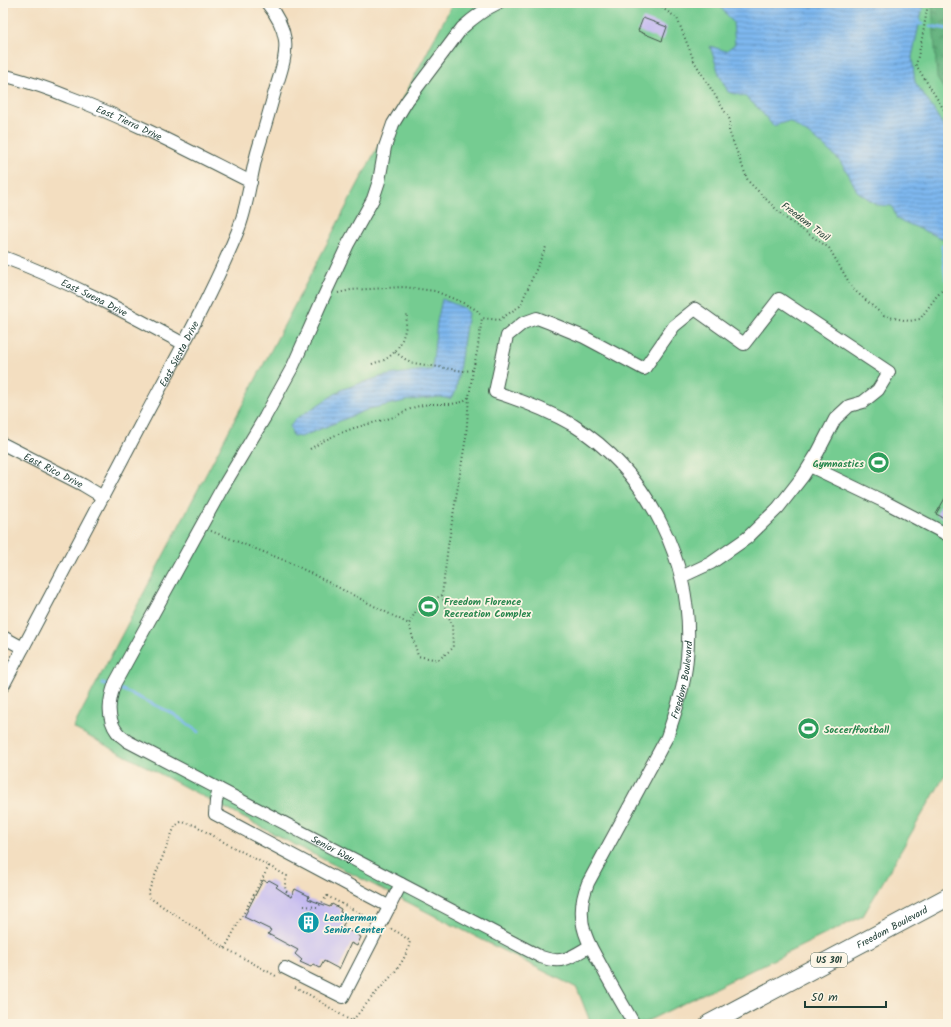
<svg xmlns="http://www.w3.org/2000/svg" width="951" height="1027" viewBox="0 0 951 1027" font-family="Kalam,sans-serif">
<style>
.forest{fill:url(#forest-crowns);stroke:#407658}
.green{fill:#75cc91;stroke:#4a8462}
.water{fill:url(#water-rules);stroke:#4e7a91}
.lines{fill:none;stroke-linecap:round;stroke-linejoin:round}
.stream{stroke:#7eb7ee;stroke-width:3}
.building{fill:#c4baf0}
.minor-casing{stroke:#3f5549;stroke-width:14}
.highway-casing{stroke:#3f5549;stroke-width:20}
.path{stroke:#3f5549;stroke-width:2;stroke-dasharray:1 3;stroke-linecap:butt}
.minor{stroke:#fff;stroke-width:12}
.highway{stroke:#fff;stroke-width:18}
.labels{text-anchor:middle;stroke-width:3.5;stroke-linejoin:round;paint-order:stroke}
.shield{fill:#fcf5e5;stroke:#617469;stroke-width:1}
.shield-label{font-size:9px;font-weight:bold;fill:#1f3d34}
.street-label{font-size:10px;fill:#1f3d34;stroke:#fcf5e5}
.leisure-label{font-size:10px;font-weight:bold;fill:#27864d;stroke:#fcf5e5;text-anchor:start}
.culture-label{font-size:10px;font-weight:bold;fill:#0d838f;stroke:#fcf5e5;text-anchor:start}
</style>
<defs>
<pattern id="forest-crowns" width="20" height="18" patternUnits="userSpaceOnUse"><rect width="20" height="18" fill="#60b07b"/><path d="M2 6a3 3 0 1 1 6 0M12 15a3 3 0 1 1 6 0" fill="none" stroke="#4f9066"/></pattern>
<pattern id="water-rules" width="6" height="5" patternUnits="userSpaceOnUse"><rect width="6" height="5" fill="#7eb7ee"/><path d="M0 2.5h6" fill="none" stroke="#6796c2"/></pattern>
</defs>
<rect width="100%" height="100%" fill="#fcf5e5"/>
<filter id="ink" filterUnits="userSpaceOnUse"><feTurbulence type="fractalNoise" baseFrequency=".025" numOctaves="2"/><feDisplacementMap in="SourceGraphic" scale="8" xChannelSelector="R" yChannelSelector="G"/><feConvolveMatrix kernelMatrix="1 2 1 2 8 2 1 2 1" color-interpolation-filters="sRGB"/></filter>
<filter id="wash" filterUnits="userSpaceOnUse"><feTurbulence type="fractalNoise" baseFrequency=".012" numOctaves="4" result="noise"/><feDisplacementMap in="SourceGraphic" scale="16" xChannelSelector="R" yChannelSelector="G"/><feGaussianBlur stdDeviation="0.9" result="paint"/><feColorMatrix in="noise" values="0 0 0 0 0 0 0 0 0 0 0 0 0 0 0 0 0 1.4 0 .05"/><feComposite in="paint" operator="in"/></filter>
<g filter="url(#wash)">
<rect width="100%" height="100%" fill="#f3dec0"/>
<polygon class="forest" points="920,3 948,3 948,101 929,75"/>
<polygon class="green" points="453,3 932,3 937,78 948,96 948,770 863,916 641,1024 591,1024 577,988 295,845 73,728"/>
<g class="water">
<polygon points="717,3 913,3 923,7 912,57 915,82 928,101 948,133 948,241 897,219 892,206 877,205 857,191 849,175 839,160 818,141 789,121 773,126 758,108 746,97 728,92 719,74 710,46 726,51 735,44 733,22"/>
<polygon points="442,299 464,308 468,313 456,390 450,399 440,397 410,400 369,409 301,437 293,436 290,427 294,420 343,389 383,376 424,370 432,370 437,322"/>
</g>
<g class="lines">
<g class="stream">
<polyline points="918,20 919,24 922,24"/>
<polyline points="930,26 948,29"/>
<polyline points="946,279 942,246 948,248"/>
<polyline points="102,683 111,686"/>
<polyline points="116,688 125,691 172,713 199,732"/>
</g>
</g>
<g id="blocks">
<g class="building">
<polygon points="643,18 667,27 662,41 638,31"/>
<polygon points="948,493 948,520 936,514"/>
<polygon points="263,880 267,882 269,880 278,885 276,887 291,897 295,889 309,896 308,899 330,907 332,904 341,909 340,912 344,914 343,915 347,918 342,927 361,937 357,946 351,943 339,969 324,961 320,968 313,964 311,967 300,962 302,960 295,954 298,950 268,934 271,930 244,917"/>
</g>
</g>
</g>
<g filter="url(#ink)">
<use href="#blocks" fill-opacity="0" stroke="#3f5549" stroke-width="1"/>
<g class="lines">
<defs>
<g id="minor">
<path id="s1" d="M498,3C485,9 473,18 462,28L407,101L393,124L385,147L379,181L373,199L348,244L324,296L293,366L265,417L220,492L115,683C109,700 106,717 117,732C120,736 124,738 127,741L541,957C563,965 571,957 590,946"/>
<path id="s2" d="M3,75C25,81 48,88 69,97C132,120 191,152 251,182"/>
<path id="s3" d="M3,257C66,280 125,312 184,344"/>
<path id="s4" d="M3,444L83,485L103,497"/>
<polyline points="810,466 885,502 948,535"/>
<polyline points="3,637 23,648"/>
<path id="s5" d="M3,686C49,598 95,510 142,422C175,360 210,298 237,233C249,205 250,174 259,146C265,127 270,109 275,91C280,74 287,57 285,40C283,25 276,14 267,3"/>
<polyline points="219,789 216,801 215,814 390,907"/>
<polyline points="285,968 343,997 401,884"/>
<path id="s6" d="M634,1024C622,1003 610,983 599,962C591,948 582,932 582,916C581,905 584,893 588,883L667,737C676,711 685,685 687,658C696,568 650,473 573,425C547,410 523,401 495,392L507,336L523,323L537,318L550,323L584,337L644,369L674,326L695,309L744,344L779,299L889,372L878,390L863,402L849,406L835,419L818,452L803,476L778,508L747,538L711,563L681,577"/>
</g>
<g id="highway">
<path id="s7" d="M709,1024L948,897"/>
</g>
</defs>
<use href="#minor" class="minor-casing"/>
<use href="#highway" class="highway-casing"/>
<g class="path">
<polyline points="655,3 677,18 694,61 730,120 729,131 748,181 784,217 829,248 853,289 884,316 909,321 920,319 936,297 948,284"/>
<polyline points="926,3 928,4 922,39 916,65 948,116"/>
<polyline points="338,293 351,290 404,287 435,291 461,302 477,310 481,317"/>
<polyline points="395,352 405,359 413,363 464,371 473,370 477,352 482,318 499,320 520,306 546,247"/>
<path d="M372,364C376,362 380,362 384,360C401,351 406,333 407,315"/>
<polyline points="310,449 323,441 338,434 354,428 394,417 408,410 415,407 428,404 451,404 462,402 469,397 473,370"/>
<polyline points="211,531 291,563 409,624"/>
<polyline points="442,595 417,609 409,624 418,656 438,660 453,648 452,624 446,611 442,595 448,546 466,437 469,397"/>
<path d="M269,866L287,876C284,887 284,889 291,898"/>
<polyline points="304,906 317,907 321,904 327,896 371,919"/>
<polyline points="225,948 269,866 216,838 195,825 181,822 175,826 148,893 149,897 153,900 225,948 278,977"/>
<path d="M295,987L315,998L346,1018L352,1021C359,1013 366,1004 374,995C388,980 406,963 410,941L399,933L390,928"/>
</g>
<use href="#minor" class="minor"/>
<use href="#highway" class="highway"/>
</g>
</g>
<defs>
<symbol id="stadium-disc" viewBox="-11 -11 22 22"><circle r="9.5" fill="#2e9e5b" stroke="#fcf5e5"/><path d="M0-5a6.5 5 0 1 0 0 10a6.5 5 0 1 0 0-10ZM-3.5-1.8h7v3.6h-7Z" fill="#fff"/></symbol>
<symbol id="building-disc" viewBox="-11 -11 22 22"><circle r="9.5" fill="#0f9aa8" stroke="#fcf5e5"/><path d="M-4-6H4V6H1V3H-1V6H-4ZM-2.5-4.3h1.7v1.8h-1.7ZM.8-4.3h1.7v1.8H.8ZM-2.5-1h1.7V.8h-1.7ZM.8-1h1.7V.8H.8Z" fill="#fff"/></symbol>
</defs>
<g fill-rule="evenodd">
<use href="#stadium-disc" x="866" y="450" width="25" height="25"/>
<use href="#stadium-disc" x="416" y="594" width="25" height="25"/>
<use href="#stadium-disc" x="796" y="716" width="25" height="25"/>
<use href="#building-disc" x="296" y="910" width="25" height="25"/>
</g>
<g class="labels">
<rect class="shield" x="811" y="953" width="36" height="14" rx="3"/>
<g class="shield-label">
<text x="829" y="963">US 301</text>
</g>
<g class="street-label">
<text dy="4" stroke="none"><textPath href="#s2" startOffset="135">East Tierra Drive</textPath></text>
<text transform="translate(806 221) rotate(37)" y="4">Freedom Trail</text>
<text dy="4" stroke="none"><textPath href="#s3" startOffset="100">East Suena Drive</textPath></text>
<text dy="4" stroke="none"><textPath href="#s5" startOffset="376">East Siesta Drive</textPath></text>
<text dy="4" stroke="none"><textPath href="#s4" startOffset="57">East Rico Drive</textPath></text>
<text dy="4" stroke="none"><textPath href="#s6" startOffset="380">Freedom Boulevard</textPath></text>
<text dy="4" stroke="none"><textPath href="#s1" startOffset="1086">Senior Way</textPath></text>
<text dy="4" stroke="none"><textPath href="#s7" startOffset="207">Freedom Boulevard</textPath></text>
</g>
<g class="leisure-label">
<text x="864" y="467" text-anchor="end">Gymnastics</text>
<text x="444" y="605">Freedom Florence<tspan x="444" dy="12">Recreation Complex</tspan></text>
<text x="824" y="733">Soccer/football</text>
</g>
<g class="culture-label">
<text x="324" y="921">Leatherman<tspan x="324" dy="12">Senior Center</tspan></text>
</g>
</g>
<rect width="951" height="1027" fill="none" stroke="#fcf5e5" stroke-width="16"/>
<path d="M805 1001v6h81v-6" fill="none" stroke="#1f3d34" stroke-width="2"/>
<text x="811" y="1001" font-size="12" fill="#1f3d34" stroke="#fcf5e5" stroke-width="3" paint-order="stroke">50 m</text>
</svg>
